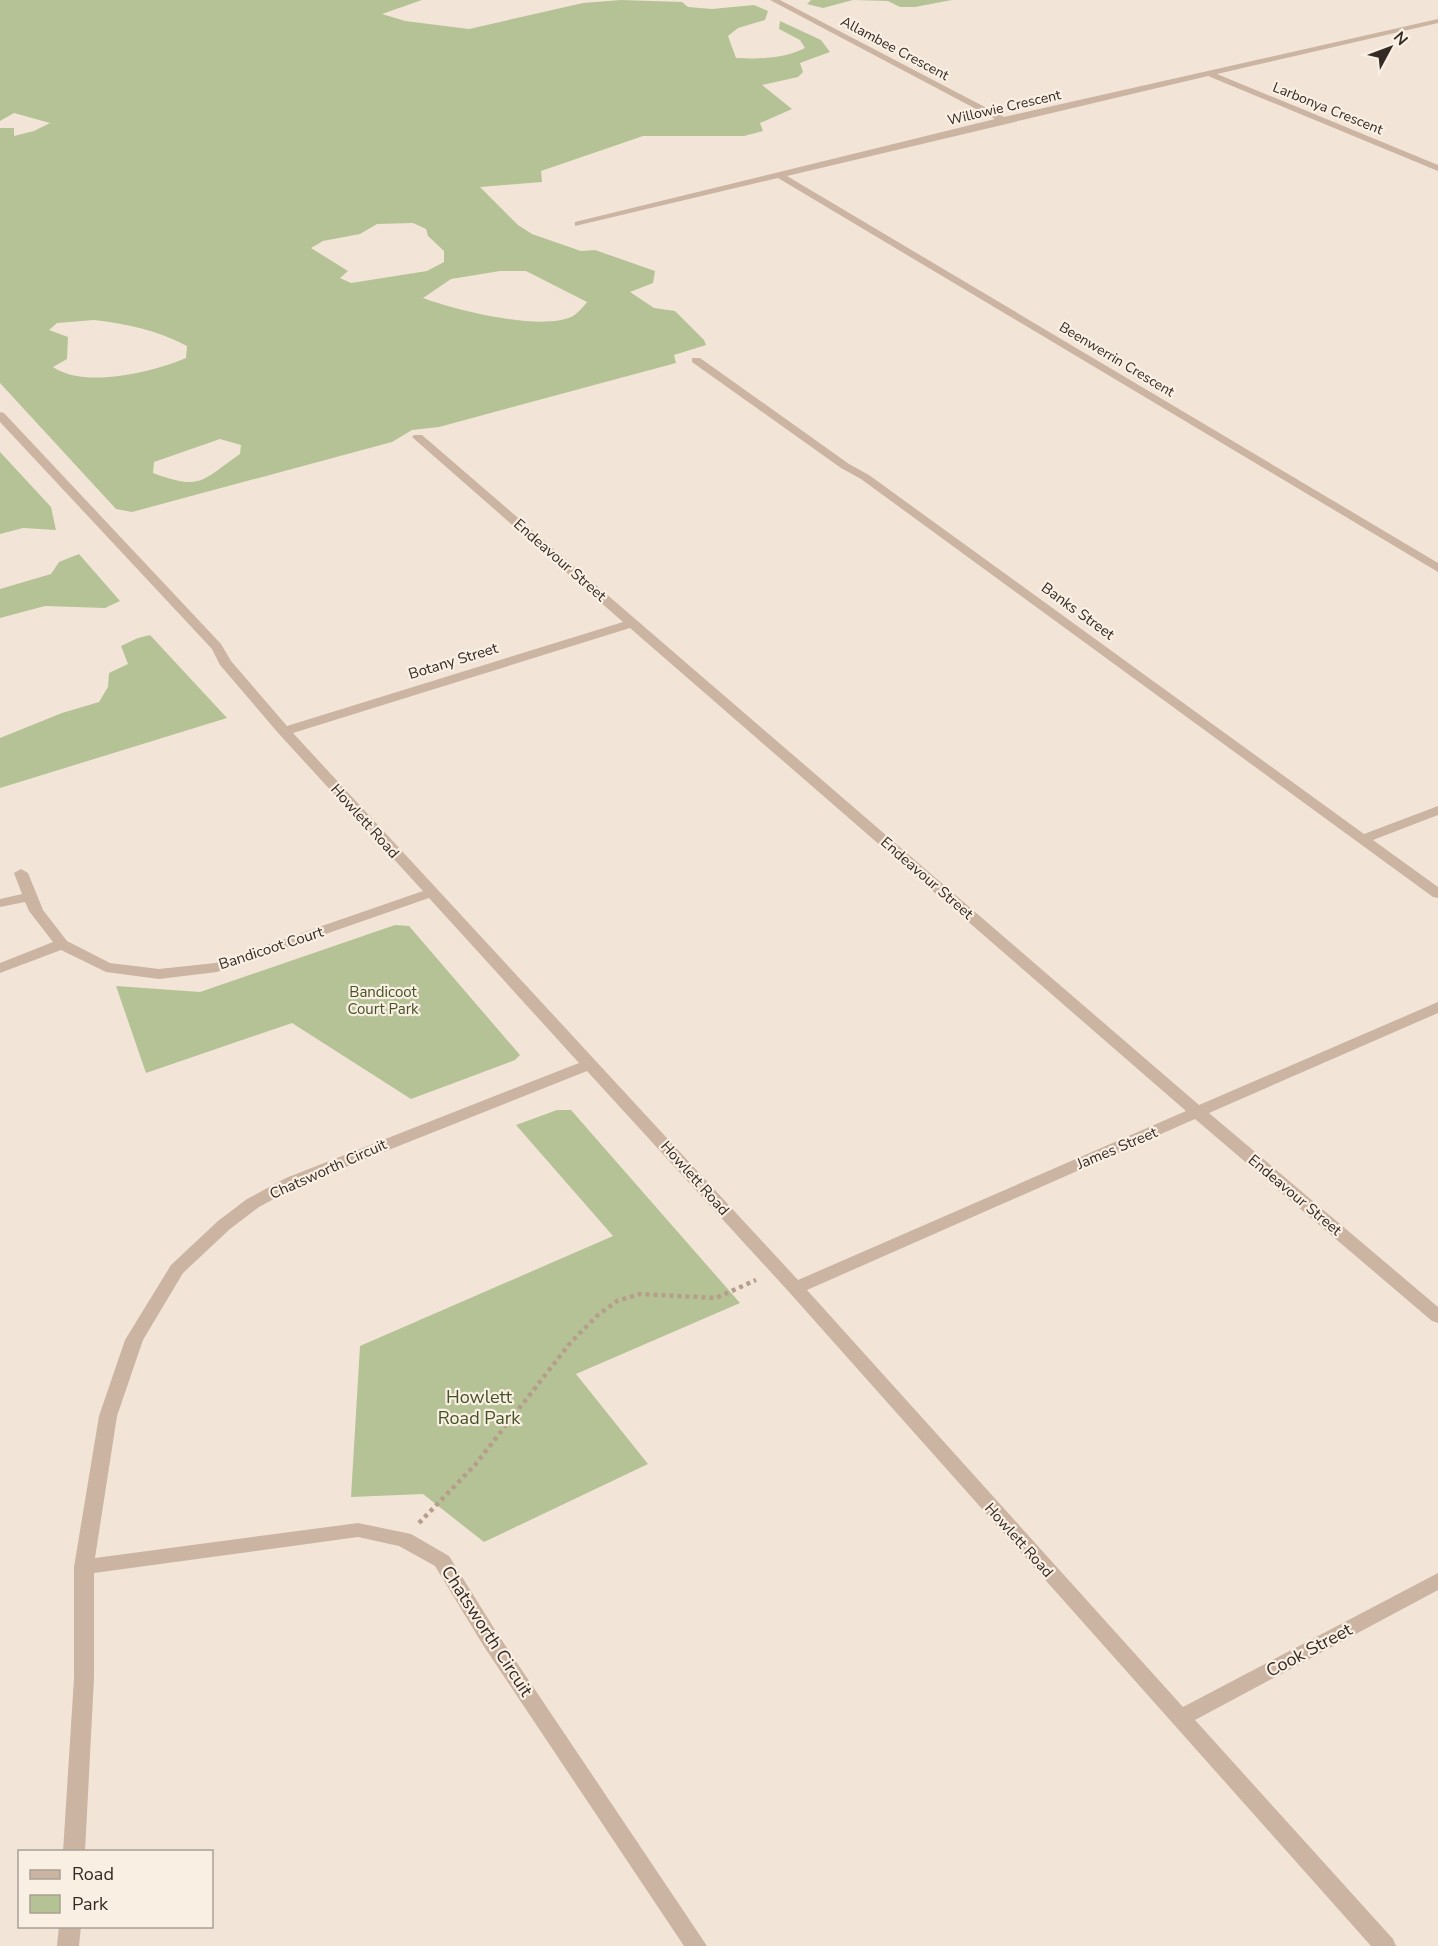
<svg xmlns="http://www.w3.org/2000/svg" width="1438" height="1946" viewBox="0 0 1438 1946" font-family="'Nunito Sans',sans-serif">
<style>
.green{fill:#b4c296;fill-rule:evenodd}
.lines{fill:none;stroke-linecap:round;stroke-linejoin:round}
.path{stroke:#b69e8c;stroke-width:4.5;stroke-dasharray:4 4;stroke-linecap:butt}
.minor{fill:#cbb4a2;fill-rule:evenodd}
.labels{text-anchor:middle;stroke-width:4.5;stroke-linejoin:round;paint-order:stroke}
.far-street-label{font-size:14px;fill:#352a25;stroke:#faefe3}
.street-label{font-size:15px;fill:#352a25;stroke:#faefe3}
.park-label{font-size:15px;fill:#455427;stroke:#faefe3}
.near-park-label{font-size:18px;fill:#455427;stroke:#faefe3}
.near-street-label{font-size:18px;fill:#352a25;stroke:#faefe3}
</style>
<rect width="100%" height="100%" fill="#f2e5d7"/>
<g class="green">
<path d="M0,0H422L382,14L405,21L469,29L583,3L621,0L682,2L688,7L712,9L754,5L768,11L765,20L738,28L728,36L736,58C761,59 782,59 805,48L800,40L779,29L780,21L821,40L830,52L800,63L803,72L798,77L762,85L792,109L760,123L763,131L744,136H643L541,171L542,182L480,187L518,225L532,234L581,251L595,250L655,271L653,283L630,292L654,308L675,311L704,340L706,345L674,355L676,363L439,427L412,430L392,442L132,512L116,509L0,383V128H14V136L34,131L50,123L14,113L0,121ZM413,223L426,229L428,236L444,251V262L427,271L351,283L340,278L348,271L311,248L323,241L360,234L377,224ZM500,271H526L587,302C583,307 578,313 573,316C543,332 455,310 423,298L451,279ZM94,320C127,324 157,330 187,346L186,358C153,372 85,389 53,367L67,359L68,337L49,330L57,323ZM220,439L241,445L240,454C201,481 201,491 153,473L154,462Z"/>
<polygon points="811,0 952,0 915,7 900,7 888,1 853,0 823,8 807,4"/>
<polygon points="0,452 51,507 56,530 23,528 0,534"/>
<polygon points="79,554 120,601 105,608 45,606 0,618 0,589 51,574 59,562"/>
<polygon points="150,635 227,718 0,788 0,738 62,713 99,702 108,687 109,673 128,664 121,646 138,638"/>
<polygon points="395,925 409,926 520,1055 515,1060 411,1099 292,1023 146,1073 116,986 200,992"/>
<polygon points="557,1110 571,1110 740,1303 576,1374 648,1464 484,1542 423,1494 351,1497 360,1346 613,1236 516,1125"/>
</g>
<g class="lines">
<polyline class="path" points="419,1523 475,1465 571,1342 598,1315 617,1301 640,1294 716,1298 756,1280"/>
<g class="minor">
<polygon points="770,0 780,0 1004,117 1438,19 1438,23 1217,74 1438,165 1438,171 1208,76 787,176 1438,563 1438,572 778,178 575,226 575,222 995,119"/>
<polygon points="692,358 700,358 849,464 869,475 1364,834 1438,806 1438,815 1373,840 1438,887 1438,898 1433,897 861,479 841,468 692,362"/>
<path d="M0,412L4,413L221,644L231,661L287,726L623,622L412,437L414,435H422L1199,1105L1438,1002V1013L1209,1113L1438,1307V1323L1432,1321L1195,1119L807,1290L1183,1707L1438,1573V1590L1195,1720L1393,1939L1396,1946H1371L789,1292L587,1071L298,1186L259,1207L230,1229L183,1273L143,1340L117,1416L95,1558L358,1523L411,1534L449,1556L497,1633L707,1946H684L483,1645L435,1566L399,1546L358,1537L94,1573V1678L85,1852H63L74,1678V1567L99,1416L125,1340L171,1265L218,1221L247,1199L286,1178L579,1063L429,898L217,972L159,979L106,972L61,950L0,973V963L53,942L29,911L25,902L0,907V899L22,894L14,873L21,869L28,873L43,910L67,941L110,963L159,969L215,963L423,891L279,734L220,665L212,649L0,422ZM630,628L1186,1111L798,1280L293,733Z"/>
<polygon points="59,1926 81,1926 79,1946 57,1946"/>
</g>
</g>
<g class="labels">
<g class="far-street-label">
<text transform="translate(895 48) rotate(28)" y="5">Allambee Crescent</text>
<text transform="translate(1004 107) rotate(-13)" y="5">Willowie Crescent</text>
<text transform="translate(1328 108) rotate(22)" y="5">Larbonya Crescent</text>
<text transform="translate(1117 359) rotate(31)" y="5">Beenwerrin Crescent</text>
</g>
<g class="street-label">
<text transform="translate(560 560) rotate(41)" y="5">Endeavour Street</text>
<text transform="translate(1078 611) rotate(36)" y="5">Banks Street</text>
<text transform="translate(453 661) rotate(-17)" y="5">Botany Street</text>
<text transform="translate(365 821) rotate(48)" y="5">Howlett Road</text>
<text transform="translate(927 878) rotate(41)" y="5">Endeavour Street</text>
<text transform="translate(271 948) rotate(-18)" y="5">Bandicoot Court</text>
<text transform="translate(1117 1148) rotate(-23)" y="5">James Street</text>
<text transform="translate(328 1169) rotate(-24)" y="5">Chatsworth Circuit</text>
<text transform="translate(695 1178) rotate(48)" y="5">Howlett Road</text>
<text transform="translate(1295 1195) rotate(40)" y="5">Endeavour Street</text>
<text transform="translate(1019 1540) rotate(48)" y="5">Howlett Road</text>
</g>
<g class="park-label">
<text x="383" y="997">Bandicoot<tspan x="383" dy="17">Court Park</tspan></text>
</g>
<g class="near-park-label">
<text x="479" y="1403">Howlett<tspan x="479" dy="21">Road Park</tspan></text>
</g>
<g class="near-street-label">
<text transform="translate(487 1631) rotate(57)" y="6">Chatsworth Circuit</text>
<text transform="translate(1309 1650) rotate(-28)" y="6">Cook Street</text>
</g>
</g>
<rect x="18" y="1850" width="195" height="78" fill="#faefe3" stroke="#aba097" stroke-width="1.5"/>
<rect x="30" y="1870" width="30" height="9" fill="#cbb4a2" stroke="#aba097" stroke-width="1.5"/>
<text x="72" y="1880" font-size="18" fill="#352a25">Road</text>
<rect x="30" y="1895" width="30" height="18" fill="#b4c296" stroke="#aba097" stroke-width="1.5"/>
<text x="72" y="1910" font-size="18" fill="#352a25">Park</text>
<g transform="translate(1390 48) rotate(49)" stroke="#faefe3" stroke-width="4.5" paint-order="stroke">
<path d="M0-4.5L10 22L0 15L-10 22Z" fill="#352a25"/>
<text y="-9" font-size="16" font-weight="bold" text-anchor="middle" fill="#352a25">N</text>
</g>
</svg>
